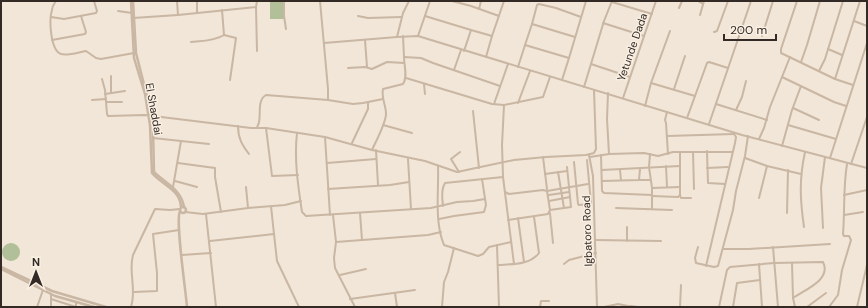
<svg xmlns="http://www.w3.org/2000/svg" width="868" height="308" viewBox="0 0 868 308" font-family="'DM Sans',sans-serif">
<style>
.green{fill:#b1c098}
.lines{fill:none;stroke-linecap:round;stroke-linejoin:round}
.minor{stroke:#c9b6a3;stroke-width:2}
.tertiary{stroke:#c9b6a3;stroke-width:2.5}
.labels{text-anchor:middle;stroke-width:3;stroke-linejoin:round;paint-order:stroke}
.street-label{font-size:11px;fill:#342a25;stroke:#f9f0e3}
</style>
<rect width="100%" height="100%" fill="#f1e6d7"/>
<g class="green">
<polygon points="270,2 283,2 284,19 270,19"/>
<circle cx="11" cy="252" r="9"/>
</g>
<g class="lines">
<g class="minor">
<path d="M56,1C54,4 52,6 52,10C49,19 50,50 61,54C68,56 79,52 86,51L96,58L101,59L134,53"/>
<polyline points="177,1 178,15 256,7 257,1"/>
<polyline points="284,1 284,16 286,29"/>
<polyline points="320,1 328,89 328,100"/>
<polyline points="452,1 471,6 499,16"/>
<polyline points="698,1 703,4"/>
<polyline points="797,1 781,49 781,53 835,79 853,85"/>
<polyline points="612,2 652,14"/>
<polyline points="256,7 257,51"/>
<polyline points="679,8 682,1"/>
<polyline points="479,9 481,1"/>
<polyline points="222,10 224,35 236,38 230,80"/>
<polyline points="118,11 132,13"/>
<polyline points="197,13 197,1"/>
<polyline points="700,15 704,1"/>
<polyline points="358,16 368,18 402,17"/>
<polyline points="425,16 471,30 464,51"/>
<polyline points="51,17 64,19 96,13 97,11 94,1"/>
<polyline points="133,18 178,15"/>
<polyline points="854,21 867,26"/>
<polyline points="603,23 644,36"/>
<polyline points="532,24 537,5 539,4 556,8 581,17"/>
<polyline points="471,30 492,36 486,57"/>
<polyline points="714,32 717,31 728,1"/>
<polyline points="403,36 404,57"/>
<polyline points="418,36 430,1"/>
<polyline points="492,36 504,1"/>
<polyline points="762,36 773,1"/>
<polyline points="397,37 403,13 409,1"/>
<polyline points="52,40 85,34 86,32 81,16"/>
<polyline points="365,40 367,67"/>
<path d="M191,42C201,41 215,41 224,35"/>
<polyline points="324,43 397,37 418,36 742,135 867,168"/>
<polyline points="525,45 532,24 575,37"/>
<polyline points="828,49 842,55"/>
<polyline points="569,58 586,1"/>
<polyline points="801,62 807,45 820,1"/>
<polyline points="591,64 630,77"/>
<polyline points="518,67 525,45 569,58 562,80"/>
<polyline points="348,68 365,67 372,69 387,62 404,63"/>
<polyline points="454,70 461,50"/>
<polyline points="819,71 825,59 843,1"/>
<polyline points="111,76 111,93"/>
<polyline points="782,77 834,102 846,106"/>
<polyline points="406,78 492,104 504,105 543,97 550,77"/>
<polyline points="102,79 105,90 107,114 108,116 145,115 251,128 266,128 325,137 372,150 425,161 457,172 514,160 546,157 586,155 594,153 596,149 594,90"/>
<polyline points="835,79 860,1"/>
<polyline points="651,83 695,96"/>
<polyline points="424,84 425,94"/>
<polyline points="584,87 604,21 612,1"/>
<polyline points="674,89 685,56"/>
<polyline points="608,93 607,119 609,154"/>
<polyline points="105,94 125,91"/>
<polyline points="623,98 656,1"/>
<polyline points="92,100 106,99"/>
<polyline points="106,102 122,102"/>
<polyline points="518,103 530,71"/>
<polyline points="494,104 508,64"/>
<polyline points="716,104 767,120"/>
<polyline points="504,105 502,145 503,177 514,264"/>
<polyline points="645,106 651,83 670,31"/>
<polyline points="793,108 819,120"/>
<polyline points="736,110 742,97 746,81"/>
<polyline points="473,111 479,168"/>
<polyline points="667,112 665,120 666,123 668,154"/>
<polyline points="687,118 707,63 709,62 728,68"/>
<polyline points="709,124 751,1"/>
<polyline points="383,125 412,133"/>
<polyline points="788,125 836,139"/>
<path d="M238,126C238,138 242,145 249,154"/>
<path d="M257,128C257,126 259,124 259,122C261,114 257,100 266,95L328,100L353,104L363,103L383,99"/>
<polyline points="266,128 272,176 298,175"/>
<path d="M297,133C294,159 298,186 302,212L306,216L431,208L457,202L473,201L485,199"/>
<polyline points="667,136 734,134"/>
<polyline points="325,137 330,215"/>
<polyline points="153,138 209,144"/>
<polyline points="759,139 764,128 770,107 790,57"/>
<polyline points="352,143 368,109 368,102"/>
<polyline points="782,146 792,110 801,86"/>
<path d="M372,150C376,141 386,123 386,114C386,105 381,98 383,89L403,84C408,77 404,66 404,57L421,58L433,63L500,86"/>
<polyline points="376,150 378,185"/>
<polyline points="707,151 708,183 725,184"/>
<polyline points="693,152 694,189"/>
<polyline points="650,154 649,167 652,188"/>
<polyline points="589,155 593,176 597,307"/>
<polyline points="601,155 602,191 604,193 652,195"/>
<polyline points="543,157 547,189"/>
<polyline points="590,157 609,154 644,153 658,156 673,152 732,152"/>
<polyline points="745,158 767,166 759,198"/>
<polyline points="830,158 867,43"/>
<polyline points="408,159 411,209"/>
<polyline points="574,162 578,204 579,205 589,204 591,203 587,160"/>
<polyline points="178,163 215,168 215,177 221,212"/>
<polyline points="327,163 376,159"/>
<polyline points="851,164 867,117"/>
<path d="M438,166C439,191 434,221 444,245L478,256L483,254L489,247L511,242"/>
<polyline points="666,166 667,187"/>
<polyline points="767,166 801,174"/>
<polyline points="707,168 728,167"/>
<polyline points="602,170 680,166"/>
<polyline points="620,170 621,180"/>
<polyline points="459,172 451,159 460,152"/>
<polyline points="558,172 564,208"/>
<polyline points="545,174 567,171"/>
<polyline points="639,180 650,180"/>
<polyline points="175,181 197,187"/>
<polyline points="602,181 639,180 640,169"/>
<polyline points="173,187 181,141"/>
<polyline points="328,189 390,185 409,182"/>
<polyline points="547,191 550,210"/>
<polyline points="505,192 509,194 543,190 547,191 588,184"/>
<polyline points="549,195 569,192"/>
<polyline points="680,195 681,198 691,198"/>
<polyline points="844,195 867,190"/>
<polyline points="652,196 678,197 680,195 680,152"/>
<polyline points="549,201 570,197"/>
<polyline points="271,206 274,234"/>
<path d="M443,206C442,199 441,189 445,183L503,177"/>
<polyline points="248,208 285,205 301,201"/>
<polyline points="616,208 672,210"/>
<polyline points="652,209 652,188 680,187"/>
<polyline points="185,212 203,214 248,208 246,187"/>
<polyline points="360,213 362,240"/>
<polyline points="550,213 553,243"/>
<polyline points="787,213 788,170"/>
<polyline points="206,214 216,307"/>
<polyline points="333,215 336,242 428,235 441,232"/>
<polyline points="844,215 863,212"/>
<polyline points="518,218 524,262"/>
<polyline points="439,219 454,216 484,212 486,205 482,179"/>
<polyline points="508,220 548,214 550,210 571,207 567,167"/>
<polyline points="627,227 627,241"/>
<path d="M804,227C800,199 799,180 805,152"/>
<polyline points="823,228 821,188 825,157"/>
<polyline points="595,240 661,241"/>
<polyline points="210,241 274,234 277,261 299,307"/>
<polyline points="336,242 334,258 335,268 355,307"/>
<polyline points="497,245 499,307"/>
<polyline points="698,247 695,258 696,263 714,267 718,266 733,210 736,191 745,156 748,136"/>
<polyline points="773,247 778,307"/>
<polyline points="723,249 749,249 830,244"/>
<polyline points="182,255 211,253"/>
<polyline points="792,263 793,298 795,307"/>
<polyline points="564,264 569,260 596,253"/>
<polyline points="759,264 762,307"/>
<path d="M498,265C512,264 530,265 539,253L534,217"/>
<polyline points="706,266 735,143 736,137 734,134"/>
<polyline points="340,275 366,269"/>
<polyline points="134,292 157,291 157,273 153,234 179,230"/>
<polyline points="395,293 397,307"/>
<polyline points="51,299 76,307 76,302"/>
<polyline points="350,299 415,290"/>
<polyline points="631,306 638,307"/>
<polyline points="37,307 43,290"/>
<polyline points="51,307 51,294"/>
<path d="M131,307C137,288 128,273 133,255L155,209L170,210L180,209"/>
<polyline points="442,307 444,282 448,272 454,248"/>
<polyline points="540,307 541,301 549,301"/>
<polyline points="604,307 618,304 633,307"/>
<polyline points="680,307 681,285"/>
<path d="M719,307L727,270L730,267L774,263L823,262C832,280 804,290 793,298"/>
<polyline points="733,307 737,283 760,280"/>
<polyline points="807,307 826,293"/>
<path d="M829,307L838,295L842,270L851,240L849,236H844L843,234C845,210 843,188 847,164"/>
<polyline points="857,307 867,265"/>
</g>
<g class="tertiary">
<path d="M131,1L134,58L145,94L150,125L152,173C162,185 180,189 181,207"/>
<path d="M133,1L136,53L148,100L153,129L154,172C166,184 181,189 184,207"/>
<circle cx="183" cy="210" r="3"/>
<path d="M180,211C175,220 186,292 187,307"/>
<polyline points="1,267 52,291 106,307"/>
<polyline points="1,269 55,296 94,307"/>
</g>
</g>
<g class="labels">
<g class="street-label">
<text transform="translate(632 47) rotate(-71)" y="4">Yetunde Dada</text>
<text transform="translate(154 109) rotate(80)" y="4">El Shaddai</text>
<text transform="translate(587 231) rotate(-92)" y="4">Igbatoro Road</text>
</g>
</g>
<rect width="868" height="308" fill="none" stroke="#342a25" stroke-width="4"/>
<g transform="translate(36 272)" stroke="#f9f0e3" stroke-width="3" paint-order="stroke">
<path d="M0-3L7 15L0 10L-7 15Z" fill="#342a25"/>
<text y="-6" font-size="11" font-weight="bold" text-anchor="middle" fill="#342a25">N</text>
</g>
<path d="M724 34v6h52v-6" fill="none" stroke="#342a25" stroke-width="2"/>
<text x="730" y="34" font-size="12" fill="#342a25" stroke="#f9f0e3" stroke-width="3" paint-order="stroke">200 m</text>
</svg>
